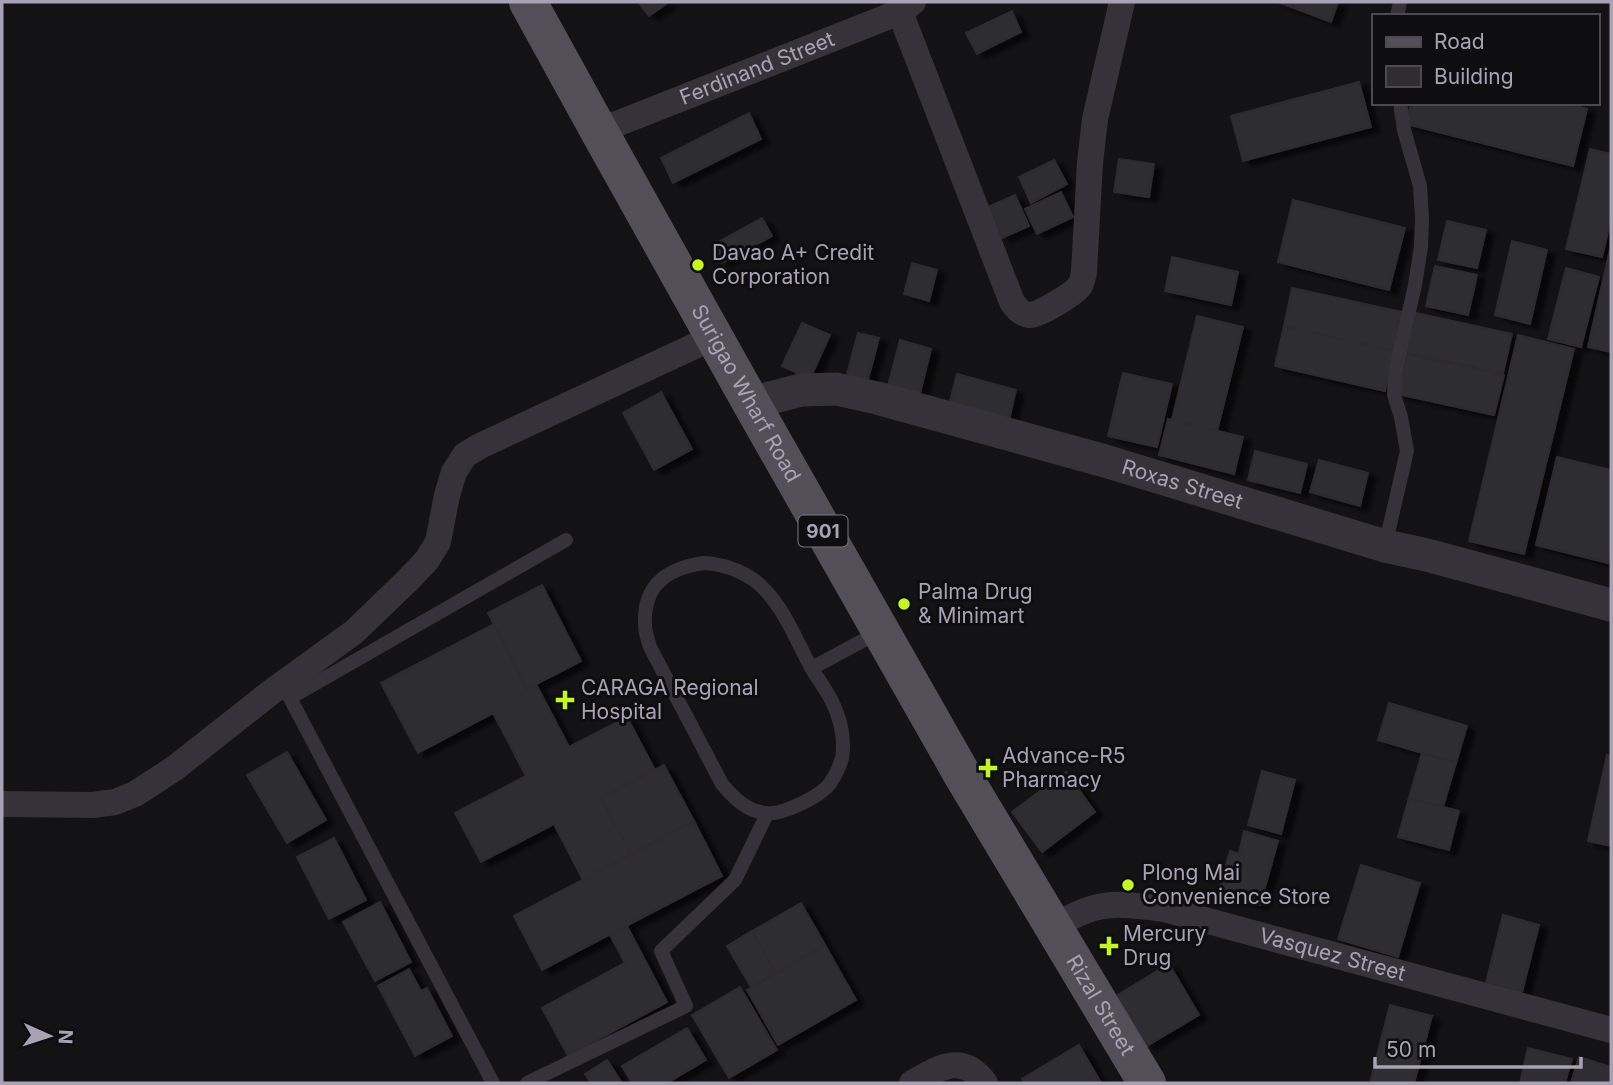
<svg xmlns="http://www.w3.org/2000/svg" width="1613" height="1085" viewBox="0 0 1613 1085" font-family="Inter,sans-serif">
<style>
.building{fill:#2f2d30;stroke:#2e2c30;stroke-width:2;filter:url(#shadow)}
.lines{fill:none;stroke-linecap:round;stroke-linejoin:round}
.service{stroke:#353339;stroke-width:14}
.minor{stroke:#353339;stroke-width:26}
.tertiary{stroke:#353339;stroke-width:33}
.primary{stroke:#524f58;stroke-width:38}
.poi-dot{fill:#c5f429;stroke:#0e0d0f;stroke-width:2.5}
.labels{text-anchor:middle;stroke-width:6;stroke-linejoin:round;paint-order:stroke}
.shield{fill:#0e0d0f;stroke:#7a7682;stroke-width:2}
.shield-label{font-size:19px;font-weight:bold;fill:#a8a3b4}
.street-label{font-size:21px;fill:#a8a3b4;stroke:#0e0d0f}
.poi-label{font-size:21px;fill:#a8a3b4;stroke:#0e0d0f;text-anchor:start}
</style>
<defs>
<filter id="shadow"><feDropShadow dx="8" dy="4.5" stdDeviation="2" flood-color="#0009"/></filter>
</defs>
<rect width="100%" height="100%" fill="#131214"/>
<g class="building">
<polygon points="638,2 669,2 649,16"/>
<polygon points="1278,2 1338,2 1331,22"/>
<polygon points="1012,11 1021,32 977,54 966,33"/>
<polygon points="1359,82 1371,127 1243,161 1231,116"/>
<polygon points="1411,103 1565,103 1587,109 1573,166 1406,124"/>
<polygon points="749,113 761,139 673,183 661,158"/>
<polygon points="1590,149 1611,154 1611,219 1602,257 1566,249"/>
<polygon points="1119,159 1154,164 1149,197 1114,192"/>
<polygon points="1054,160 1067,184 1031,203 1019,177"/>
<polygon points="1061,192 1073,217 1037,234 1025,209"/>
<polygon points="1015,195 1029,226 1002,238 988,207"/>
<polygon points="1293,200 1405,228 1389,290 1278,262"/>
<polygon points="762,218 772,236 722,263 713,245"/>
<polygon points="1447,221 1486,230 1477,268 1438,260"/>
<polygon points="1512,241 1547,250 1530,324 1495,315"/>
<polygon points="1611,245 1611,352 1588,347"/>
<polygon points="1172,257 1238,272 1231,305 1165,291"/>
<polygon points="912,263 937,270 929,301 904,294"/>
<polygon points="1435,266 1477,275 1468,315 1426,306"/>
<polygon points="1566,268 1599,277 1581,347 1548,339"/>
<polygon points="1292,288 1402,312 1394,351 1284,326"/>
<polygon points="1416,313 1512,334 1503,373 1405,352"/>
<polygon points="1197,316 1243,327 1217,431 1172,420"/>
<polygon points="802,323 830,335 810,379 782,366"/>
<polygon points="1284,326 1394,351 1385,391 1275,366"/>
<polygon points="858,333 879,338 866,387 845,382"/>
<polygon points="1518,335 1574,349 1524,554 1469,541"/>
<polygon points="900,340 931,349 917,405 885,397"/>
<polygon points="1406,354 1504,375 1494,415 1397,394"/>
<polygon points="1123,373 1172,384 1157,447 1108,436"/>
<polygon points="957,374 1016,390 1008,425 948,409"/>
<polygon points="661,392 692,449 654,470 623,413"/>
<polygon points="1168,419 1243,437 1234,474 1159,455"/>
<polygon points="1255,451 1307,464 1300,493 1248,480"/>
<polygon points="1557,457 1611,470 1611,550 1608,563 1536,545"/>
<polygon points="1319,460 1368,473 1360,506 1310,492"/>
<polygon points="542,585 581,661 527,689 488,613"/>
<polygon points="494,624 527,689 536,684 569,747 627,717 655,770 601,798 631,855 583,880 554,824 481,862 455,813 526,776 493,713 418,753 381,683"/>
<polygon points="1389,703 1467,726 1456,763 1378,740"/>
<polygon points="287,752 326,820 287,843 247,775"/>
<polygon points="1422,753 1456,763 1443,807 1409,798"/>
<polygon points="1607,755 1611,756 1611,846 1588,841"/>
<polygon points="664,765 694,821 631,855 601,798"/>
<polygon points="1262,771 1295,780 1281,834 1248,825"/>
<polygon points="1066,772 1095,812 1042,852 1012,812"/>
<polygon points="1409,798 1459,811 1449,850 1398,837"/>
<polygon points="694,821 722,876 542,970 514,916"/>
<polygon points="1244,831 1278,841 1260,905 1218,894 1230,851 1239,854"/>
<polygon points="334,838 366,900 329,919 297,857"/>
<polygon points="1361,865 1420,883 1398,957 1338,939"/>
<polygon points="380,902 411,962 375,981 343,922"/>
<polygon points="801,903 825,945 776,973 752,931"/>
<polygon points="1503,915 1539,925 1522,992 1486,983"/>
<polygon points="627,926 667,1002 568,1056 542,1008 625,963 610,935"/>
<polygon points="752,931 776,973 751,987 727,946"/>
<polygon points="825,945 856,1000 778,1045 747,990"/>
<polygon points="1169,964 1199,1015 1147,1046 1116,996"/>
<polygon points="409,969 421,991 427,988 452,1036 415,1056 378,986"/>
<polygon points="740,987 777,1050 729,1078 692,1015"/>
<polygon points="1390,1005 1432,1016 1414,1083 1370,1083"/>
<polygon points="687,1028 706,1060 667,1083 632,1083 622,1066"/>
<polygon points="1079,1045 1100,1081 1096,1083 1024,1083 1022,1079"/>
<polygon points="1528,1048 1572,1059 1565,1083 1520,1083"/>
<polygon points="1579,1057 1611,1067 1608,1083 1571,1083"/>
<polygon points="607,1060 622,1083 591,1083 585,1074"/>
</g>
<g class="lines">
<g class="service">
<polyline points="1397,16 1400,2"/>
<polyline points="1385,546 1407,451 1401,417 1394,395 1395,373 1415,285 1421,247 1422,218 1420,186 1404,130 1400,103"/>
<path d="M704,563C723,564 738,569 754,580C782,601 795,639 812,669C819,681 829,693 834,706C841,721 845,741 842,758C840,765 835,776 831,782C822,796 781,816 765,813C746,811 733,797 722,784L650,647C648,640 645,632 645,625C643,584 668,568 704,563Z"/>
<polyline points="812,668 879,632"/>
<polyline points="493,1083 290,698 566,540"/>
<polyline points="527,1083 686,1006 661,951 735,880 767,814"/>
</g>
<g class="minor">
<path d="M900,12L1012,302C1017,309 1021,314 1030,315C1039,315 1072,295 1079,287C1082,283 1083,277 1084,272L1090,163L1095,119L1122,2"/>
<path id="s1" d="M599,131L900,12L913,2"/>
<polyline points="2,804 93,805 115,802 135,794 175,768 270,693 354,632 408,580 427,560 438,542 447,495 454,472 465,455 480,446 714,337"/>
<path id="s2" d="M1054,926C1064,921 1074,915 1085,911C1111,900 1137,906 1164,909L1611,1030"/>
<path d="M912,1083C939,1068 962,1052 985,1083"/>
</g>
<path class="tertiary" id="s3" d="M751,403L801,390L836,389L877,398L1105,461L1385,546L1427,555L1611,605"/>
<path class="primary" id="s4" d="M528,2L599,131L751,403L963,776L1147,1083"/>
</g>
<g class="poi-dot">
<circle cx="698" cy="265" r="7"/>
<circle cx="904" cy="604" r="7"/>
<path d="M561.5 689.5h7v7h7v7h-7v7h-7v-7h-7v-7h7z"/>
<path d="M984.5 757.5h7v7h7v7h-7v7h-7v-7h-7v-7h7z"/>
<circle cx="1128" cy="885" r="7"/>
<path d="M1105.5 935.5h7v7h7v7h-7v7h-7v-7h-7v-7h7z"/>
</g>
<g class="labels">
<rect class="shield" x="798.5" y="515.5" width="49" height="31" rx="5"/>
<g class="shield-label">
<text x="823" y="538">901</text>
</g>
<g class="street-label">
<text dy="7" stroke="none"><textPath href="#s1" startOffset="170">Ferdinand Street</textPath></text>
<text dy="7" stroke="none"><textPath href="#s4" startOffset="448">Surigao Wharf Road</textPath></text>
<text dy="7" stroke="none"><textPath href="#s3" startOffset="446">Roxas Street</textPath></text>
<text dy="7" stroke="none"><textPath href="#s2" startOffset="289">Vasquez Street</textPath></text>
<text dy="7" stroke="none"><textPath href="#s4" startOffset="1155">Rizal Street</textPath></text>
</g>
<g class="poi-label">
<text x="712" y="260">Davao A+ Credit<tspan x="712" dy="24">Corporation</tspan></text>
<text x="918" y="599">Palma Drug<tspan x="918" dy="24">&amp; Minimart</tspan></text>
<text x="581" y="695">CARAGA Regional<tspan x="581" dy="24">Hospital</tspan></text>
<text x="1002" y="763">Advance-R5<tspan x="1002" dy="24">Pharmacy</tspan></text>
<text x="1142" y="880">Plong Mai<tspan x="1142" dy="24">Convenience Store</tspan></text>
<text x="1123" y="941">Mercury<tspan x="1123" dy="24">Drug</tspan></text>
</g>
</g>
<rect width="1613" height="1085" fill="none" stroke="#a8a3b4" stroke-width="7"/>
<rect x="1372" y="14" width="228" height="91" fill="#0e0d0f" stroke="#4c4951" stroke-width="2"/>
<rect x="1386" y="37" width="35" height="10" fill="#524f58" stroke="#4c4951" stroke-width="2"/>
<text x="1434" y="49" font-size="21" fill="#a8a3b4">Road</text>
<rect x="1386" y="66" width="35" height="21" fill="#2f2d30" stroke="#4c4951" stroke-width="2"/>
<text x="1434" y="84" font-size="21" fill="#a8a3b4">Building</text>
<g transform="translate(49 1036) rotate(93)" stroke="#0e0d0f" stroke-width="5" paint-order="stroke">
<path d="M0-5L12 26L0 18L-12 26Z" fill="#a8a3b4"/>
<text y="-10" font-size="19" font-weight="bold" text-anchor="middle" fill="#a8a3b4">N</text>
</g>
<path d="M1375 1057v10h206v-10" fill="none" stroke="#a8a3b4" stroke-width="3.5"/>
<text x="1386" y="1057" font-size="21" fill="#a8a3b4" stroke="#0e0d0f" stroke-width="5" paint-order="stroke">50 m</text>
</svg>
